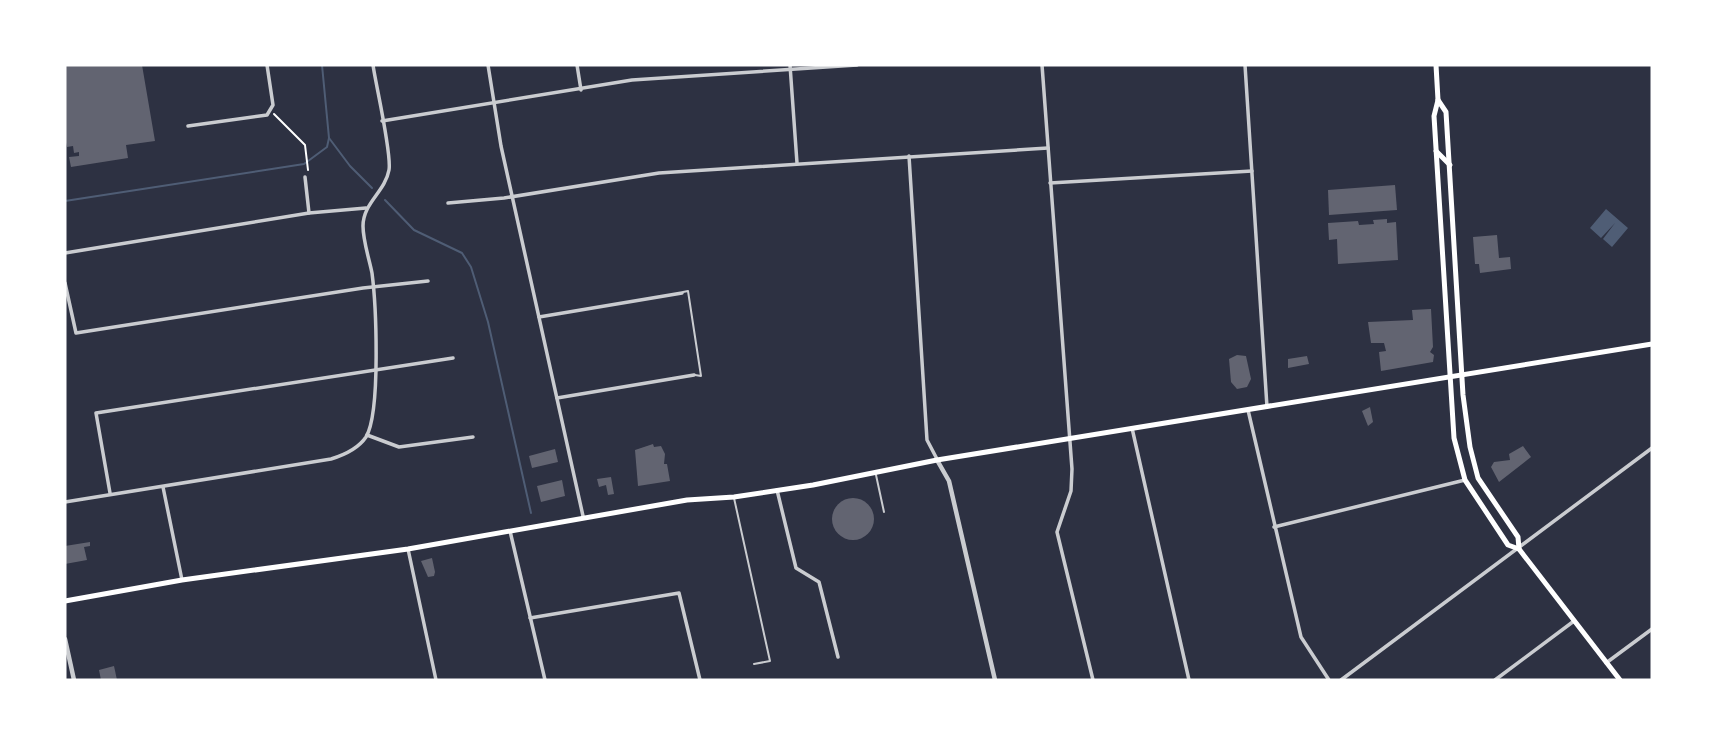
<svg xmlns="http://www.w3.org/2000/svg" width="1717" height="745" viewBox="0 0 1717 745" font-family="'DejaVu Sans',sans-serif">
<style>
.water{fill:#4f5d75}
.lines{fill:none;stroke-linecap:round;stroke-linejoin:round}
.stream{stroke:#4f5d75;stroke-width:2}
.building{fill:#626471}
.path{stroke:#fff;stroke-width:2}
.service{stroke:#caccd0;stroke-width:2}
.minor{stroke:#caccd0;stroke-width:3.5}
.tertiary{stroke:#caccd0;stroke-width:4.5}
.secondary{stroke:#fff;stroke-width:5}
</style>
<rect width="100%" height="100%" fill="#2d3142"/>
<polygon class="water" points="1606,209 1628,228 1612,247 1603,239 1615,223 1601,238 1590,228"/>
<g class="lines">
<g class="stream">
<polyline points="329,138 350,166 372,188"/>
<polyline points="385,200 414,230 462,253 471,267 488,322 531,513"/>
<polyline points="65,201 304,164 327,147 329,138 322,65"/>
</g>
</g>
<g class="building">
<polygon points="65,65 142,65 155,141 126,145 128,158 71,167 69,157 79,156 79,152 74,153 73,146 67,147 65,138"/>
<polygon points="1395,185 1397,210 1329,215 1328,190"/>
<polygon points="1387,219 1387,223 1396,222 1398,260 1338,264 1337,239 1329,240 1328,223 1358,221 1359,225 1374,224 1373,220"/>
<polygon points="1497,235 1499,258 1510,257 1511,269 1480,273 1479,264 1475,264 1473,237"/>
<polygon points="1431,309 1433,347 1430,352 1434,355 1433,362 1381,371 1379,352 1386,351 1384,343 1371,343 1368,322 1413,320 1412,310"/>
<polygon points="1237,355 1246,356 1251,379 1247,387 1237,389 1231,382 1229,359"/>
<polygon points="1307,356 1309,364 1288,368 1288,359"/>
<polygon points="1370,407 1373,422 1368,426 1362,411"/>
<polygon points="653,444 654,447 661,446 665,454 664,464 667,464 670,481 638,486 635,450"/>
<polygon points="1523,446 1531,457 1499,482 1491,467 1494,462 1510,460 1509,454"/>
<polygon points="555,449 558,462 532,468 529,456"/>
<polygon points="611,477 614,494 608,495 606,485 599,487 597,479"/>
<polygon points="562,480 565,496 541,502 537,486"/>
<circle cx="853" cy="519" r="21"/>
<polygon points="90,542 90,546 84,547 87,560 65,564 65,546"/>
<polygon points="432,558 435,572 434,576 428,577 421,561"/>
<polygon points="114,666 117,680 101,680 99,670"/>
</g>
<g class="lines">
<polyline class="path" points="274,114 305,145 308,170"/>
<g class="service">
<polyline points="683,292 688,291 701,376 695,375"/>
<polyline points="876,475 884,512"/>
<polyline points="734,498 770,661 754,664"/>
</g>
<g class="minor">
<polyline points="488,65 501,146 583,516"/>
<polyline points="577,65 581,90"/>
<polyline points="790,65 797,163"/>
<polyline points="1042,65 1072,469 1071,491 1057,532 1093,680"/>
<polyline points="1245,65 1267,407"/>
<polyline points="382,121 632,80 857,65"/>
<polyline points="188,126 267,115 273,105 267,65"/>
<polyline points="909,156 927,440 937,459"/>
<polyline points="305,177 309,213"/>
<polyline points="1050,183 1252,171"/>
<polyline points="448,203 504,198 659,173 1048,148"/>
<polyline points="65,253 309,213 366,208"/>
<polyline points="65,283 76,333 363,288 428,281"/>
<polyline points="539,317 682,293"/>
<polyline points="557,398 694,375"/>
<polyline points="1248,410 1301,637 1329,680"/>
<polyline points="1132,428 1189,680"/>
<polyline points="367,435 399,447 473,437"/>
<polyline points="163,487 182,580"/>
<polyline points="777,490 796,568 819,582 838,657"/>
<polyline points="110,493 96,413 453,358"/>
<path d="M65,502L331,459C344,455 358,449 366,437C381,412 376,304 372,273C369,258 363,241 363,226C363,203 385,192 389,170C392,154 376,86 373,65"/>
<polyline points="1274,527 1465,480"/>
<polyline points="510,531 545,680"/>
<polyline points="408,549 436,680"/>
<polyline points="530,618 679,593 700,680"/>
<polyline points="1606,663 1652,629"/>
<polyline points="1341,680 1652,448"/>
<polyline points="1495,680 1574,621"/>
</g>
<g class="tertiary">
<polyline points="937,460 949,481 995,680"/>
<polyline points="65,639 74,680"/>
</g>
<g class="secondary">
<polyline points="1436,65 1438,100 1434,116 1454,438 1465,480 1508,545 1519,549 1620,680"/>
<polyline points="1438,100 1446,112 1463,395 1470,447 1478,478 1518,537 1519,549"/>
<polyline points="1436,151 1450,165"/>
<polyline points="65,601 182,580 408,549 687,500 734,497 813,485 937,460 1652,344"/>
</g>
</g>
<rect width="1717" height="745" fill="none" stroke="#ffffff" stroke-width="133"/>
</svg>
